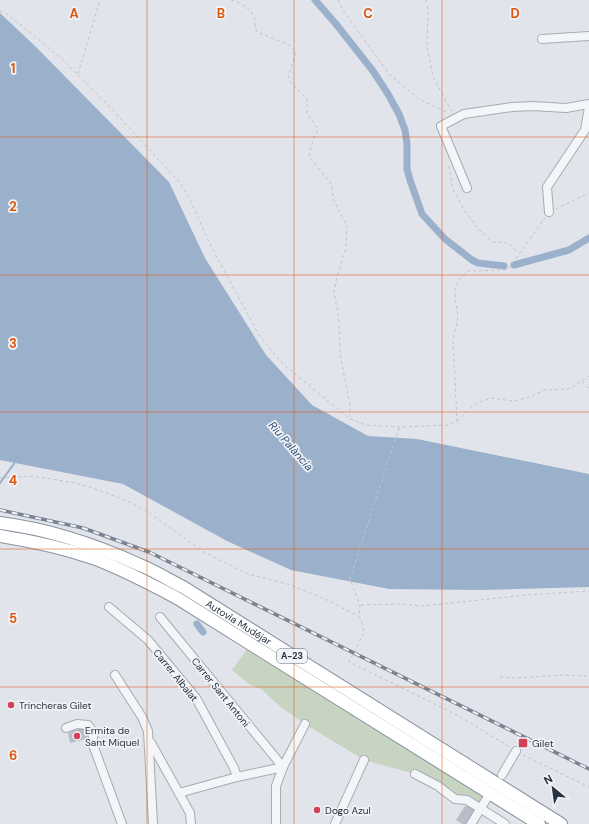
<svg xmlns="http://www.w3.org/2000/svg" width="589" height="824" viewBox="0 0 589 824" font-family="'DM Sans',sans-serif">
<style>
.green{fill:#c6d4c1}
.water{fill:#9bb1cb}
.shadow{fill:#0003}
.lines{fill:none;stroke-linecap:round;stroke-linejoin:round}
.stream{stroke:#9bb1cb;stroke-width:2}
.canal{stroke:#9bb1cb;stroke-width:7}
.building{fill:#b8bdc7}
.minor-casing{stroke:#a6abb4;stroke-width:10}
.highway-casing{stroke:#8791a1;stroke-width:14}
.path{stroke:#bfc2c9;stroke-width:1;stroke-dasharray:3 3;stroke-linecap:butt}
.minor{stroke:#f4f5f8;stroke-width:8}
.highway{stroke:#fff;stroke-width:12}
.rail-casing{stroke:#798394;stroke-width:3.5}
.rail{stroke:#f0f3f7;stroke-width:2;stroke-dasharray:6;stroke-linecap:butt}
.grid{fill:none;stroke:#de570f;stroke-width:1;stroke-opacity:0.55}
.poi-dot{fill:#d24254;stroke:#f0f3f7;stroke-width:1.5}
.labels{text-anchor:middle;stroke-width:3.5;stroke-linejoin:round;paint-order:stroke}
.shield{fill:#f0f3f7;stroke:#646b78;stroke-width:1}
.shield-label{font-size:9px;font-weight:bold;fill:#283142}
.street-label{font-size:10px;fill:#283142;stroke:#f0f3f7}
.poi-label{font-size:10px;fill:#283142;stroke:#f0f3f7;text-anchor:start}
.water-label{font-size:11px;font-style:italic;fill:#314f77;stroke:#f0f3f7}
.grid-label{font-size:13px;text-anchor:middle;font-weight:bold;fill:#de570f;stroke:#f0f3f7;stroke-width:3.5;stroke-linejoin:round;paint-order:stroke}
</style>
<rect width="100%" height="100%" fill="#e1e4ea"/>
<polygon class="green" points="248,648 365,723 487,798 481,808 455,799 415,774 364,760 305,724 282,708 261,689 250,685 232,670"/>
<polygon class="water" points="0,13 35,46 169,182 205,258 266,355 312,405 368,436 417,439 589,474 589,587 482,590 389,589 291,570 227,541 123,484 0,460"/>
<g class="shadow">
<polygon points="87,727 89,735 86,738 71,742 69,734 72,731"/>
<polygon points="469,804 477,809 467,824 463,824 466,807"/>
</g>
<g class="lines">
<polyline class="stream" points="0,483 16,461"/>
<g class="canal">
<polyline points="315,0 336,24 373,71 388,94 399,114 405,130 407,144 407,169 410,180 422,214 445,239 472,260 478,263 504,266"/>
<polyline points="514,265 569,250 589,238"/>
<polyline points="197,624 203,632"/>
</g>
</g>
<g class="building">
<polygon points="84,730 86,739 70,743 68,733"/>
<polygon points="465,806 475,812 467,824 462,824 456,820"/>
</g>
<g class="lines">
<defs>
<g id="minor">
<polyline points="542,39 589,36"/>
<polyline points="467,188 441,126 464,114 512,107 532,106 566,108 589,104"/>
<polyline points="549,212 547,187 585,130 589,107"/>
<polyline points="109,607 148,640 196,698 234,768 237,777"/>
<polyline points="160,617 283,767"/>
<polyline points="115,675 142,717 148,731 153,824"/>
<polyline points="66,728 77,724 88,725 94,733 92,742 122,824"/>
<polyline points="151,743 190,813 191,824"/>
<polyline points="415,774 438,786 455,799 467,800 505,824"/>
<polyline points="502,775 516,751"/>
<polyline points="179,793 237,777 283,767"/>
<polyline points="276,824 276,786 283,767 305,724"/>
<polyline points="335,824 364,760"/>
<polyline points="471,824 487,798"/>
</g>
<g id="highway">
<path id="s1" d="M0,523C48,529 96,545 140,565C155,571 169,580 183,587L561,824"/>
<path d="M0,536C31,541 63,548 93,558C122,569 149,583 177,598L539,824"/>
</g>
</defs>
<use href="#minor" class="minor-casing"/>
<use href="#highway" class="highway-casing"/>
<g class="path">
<path d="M231,0C241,3 249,7 254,17C256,21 254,27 257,32L289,45L296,52L288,77L292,84L307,99V113L318,129L311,146L309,157L332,185L333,199L347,226L346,248L338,273L334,292L339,320L340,354L350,405V418"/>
<polyline points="338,0 344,12 390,75 419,99 448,113"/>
<polyline points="426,0 428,12 427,45 433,77 452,112"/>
<polyline points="0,11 6,13 61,58 108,105 181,184 191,202 212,248 259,335 283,364 350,419 366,425 399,427 448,425 457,421 453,340 458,318 455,295 455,286 460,278 468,271 505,270 509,268 545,218"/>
<polyline points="78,74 100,0"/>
<polyline points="449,166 453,190 465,211 479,230 493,242 504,242 512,246 518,253"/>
<polyline points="556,209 589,193"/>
<polyline points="582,382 589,388"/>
<polyline points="457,421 475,404 491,398 513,401 530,397 544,390 568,389 573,387 589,376"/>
<polyline points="399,428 350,579 360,605 359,616 362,623 364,633 349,662 457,715 510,747"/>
<polyline points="0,478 32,476 76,483 93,488 125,500 145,510 204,552 248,574 291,585 327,600 358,616"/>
<polyline points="361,605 400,604 423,606 526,595 589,591"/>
<polyline points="500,677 515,678 561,675 589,676"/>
<polyline points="523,755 589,787"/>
</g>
<use href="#minor" class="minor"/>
<use href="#highway" class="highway"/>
<defs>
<polyline id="rail" points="0,510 83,528 149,552 589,769"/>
</defs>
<use href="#rail" class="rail-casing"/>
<use href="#rail" class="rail"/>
</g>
<path class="grid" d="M147,0V824M294,0V824M442,0V824M0,137H589M0,275H589M0,412H589M0,549H589M0,687H589"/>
<g class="poi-dot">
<circle cx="11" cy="705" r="4"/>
<circle cx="77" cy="736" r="4"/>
<rect x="518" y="738" width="10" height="10" rx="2"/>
<circle cx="317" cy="810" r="4"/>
</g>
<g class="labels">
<rect class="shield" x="277" y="649" width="30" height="14" rx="3"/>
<g class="shield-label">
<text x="292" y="659">A-23</text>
</g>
<g class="street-label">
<text dy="4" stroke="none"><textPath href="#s1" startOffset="261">Autovía Mudéjar</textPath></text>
<text transform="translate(176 675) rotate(51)" y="4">Carrer Albalat</text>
<text transform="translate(221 692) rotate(51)" y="4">Carrer Sant Antoni</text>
</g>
<g class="poi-label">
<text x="19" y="709">Trincheras Gilet</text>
<text x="85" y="734">Ermita de<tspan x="85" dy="12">Sant Miquel</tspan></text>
<text x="532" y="747">Gilet</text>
<text x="325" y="814">Dogo Azul</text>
</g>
<g class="water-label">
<text transform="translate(291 446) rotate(49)" y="4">Riu Palància</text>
</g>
</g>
<g class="grid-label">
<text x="74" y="18">A</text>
<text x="221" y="18">B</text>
<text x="368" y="18">C</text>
<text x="515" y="18">D</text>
<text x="13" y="73">1</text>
<text x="13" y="211">2</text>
<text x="13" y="348">3</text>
<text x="13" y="485">4</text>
<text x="13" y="623">5</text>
<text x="13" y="760">6</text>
</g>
<g transform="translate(553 788) rotate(331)" stroke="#f0f3f7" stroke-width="3" paint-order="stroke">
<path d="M0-3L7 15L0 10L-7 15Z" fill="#283142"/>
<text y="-6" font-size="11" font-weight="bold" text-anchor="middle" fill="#283142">N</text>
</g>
</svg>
